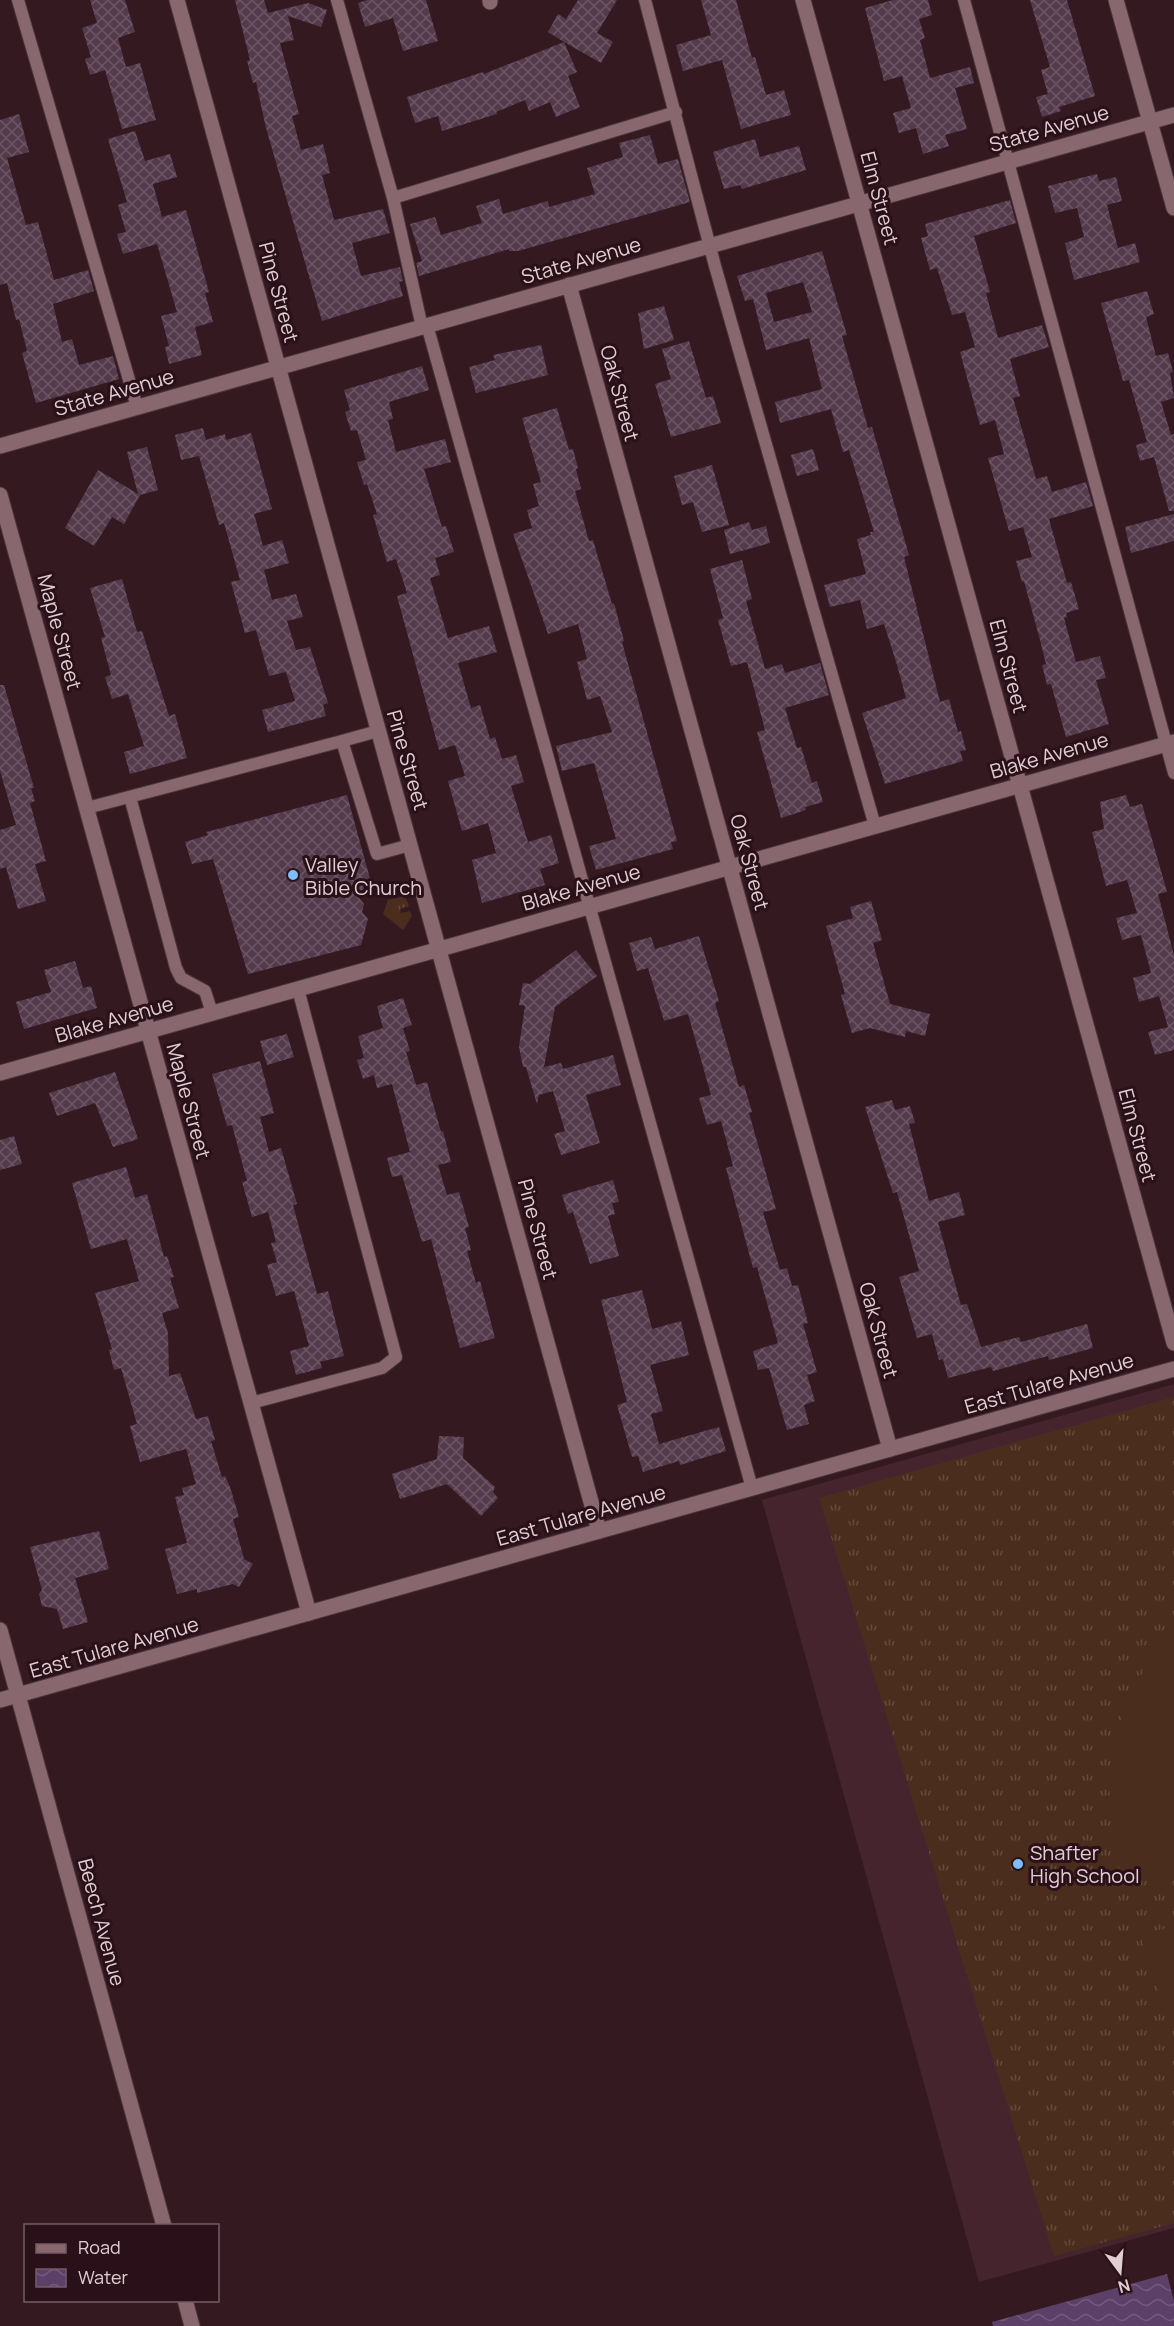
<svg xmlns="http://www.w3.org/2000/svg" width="1174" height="2326" viewBox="0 0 1174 2326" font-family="Manrope,sans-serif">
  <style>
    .built { fill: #45242e }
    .grass { fill: url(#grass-tufts) }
    .pitch { fill: #4b2d1d }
    .water { fill: url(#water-waves) }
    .building { fill: url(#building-cross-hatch); fill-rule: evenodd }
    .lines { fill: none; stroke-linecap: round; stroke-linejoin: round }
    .service-casing { stroke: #4a343b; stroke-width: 14 }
    .minor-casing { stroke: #4a343b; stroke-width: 17 }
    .tertiary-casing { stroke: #4a343b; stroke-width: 17 }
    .service { stroke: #88676f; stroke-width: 12 }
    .minor { stroke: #88676f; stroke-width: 15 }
    .tertiary { stroke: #88676f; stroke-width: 15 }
    .poi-dot { fill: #7ebdf9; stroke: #2a1018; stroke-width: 2 }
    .labels { text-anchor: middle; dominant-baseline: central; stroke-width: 6; stroke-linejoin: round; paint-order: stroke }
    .street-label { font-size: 20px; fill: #e1ced3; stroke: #2a1018 }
    .poi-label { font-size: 20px; fill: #e1ced3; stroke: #2a1018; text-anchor: start }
  </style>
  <defs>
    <pattern id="grass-tufts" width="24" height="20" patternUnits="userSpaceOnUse" patternTransform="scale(1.5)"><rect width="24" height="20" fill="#4b2d1d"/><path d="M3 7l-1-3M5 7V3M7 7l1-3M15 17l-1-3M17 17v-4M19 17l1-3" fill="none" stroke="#654a3d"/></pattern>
    <pattern id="water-waves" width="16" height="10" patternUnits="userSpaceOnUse" patternTransform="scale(1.5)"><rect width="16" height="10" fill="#5d4068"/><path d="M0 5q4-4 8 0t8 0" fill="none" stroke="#745a7d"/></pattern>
    <pattern id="building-cross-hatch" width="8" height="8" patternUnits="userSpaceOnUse" patternTransform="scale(1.5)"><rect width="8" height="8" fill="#543b4c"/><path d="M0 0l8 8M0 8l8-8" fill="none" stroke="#6c5665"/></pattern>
  </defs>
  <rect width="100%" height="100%" fill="#341921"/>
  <!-- built -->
  <path class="built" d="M 1174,1384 L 1174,2228 L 979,2282 L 762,1500 Z"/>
  <!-- grass -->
  <path class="grass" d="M 405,896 L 409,906 L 400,909 L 401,913 L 410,911 L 412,916 L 403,930 L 383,914 L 388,900 Z
    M 1174,1397 L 1174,2223 L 1054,2256 L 819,1498 Z"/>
  <!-- pitch -->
  <path class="pitch" d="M 1174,1632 L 1174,1871 L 1124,1886 C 1097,1790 1105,1707 1174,1632 Z
    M 1174,1926 L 1174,2020 L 1156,1984 L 1140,1935 Z"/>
  <!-- water -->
  <path class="water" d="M 1167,2274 L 1174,2301 L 1174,2326 L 993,2326 L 992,2322 Z"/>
  <!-- building -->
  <path class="building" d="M 90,0 L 125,0 L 135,32 L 118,38 L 126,67 L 140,63 L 156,120 L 122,129 L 105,70 L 90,75 L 85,59 L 91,57 L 82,28 L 97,23 Z
    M 235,0 L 264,0 L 268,13 L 308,3 L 327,10 L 321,27 L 288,16 L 294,40 L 280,43 L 299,114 L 292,116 L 301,150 L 323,144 L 330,173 L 322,175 L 334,220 L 383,209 L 390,233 L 352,243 L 361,276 L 400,267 L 403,281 L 399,282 L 403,296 L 322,321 L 266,128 L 256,82 L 253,83 L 247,61 L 250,60 Z
    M 367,0 L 426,0 L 438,41 L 403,51 L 393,18 L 365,27 L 358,3 Z
    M 578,0 L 617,0 L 597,33 L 613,42 L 601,63 L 564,42 L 577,72 L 568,76 L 580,107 L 556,117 L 550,102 L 529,111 L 525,100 L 496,112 L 497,114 L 442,131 L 438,116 L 415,123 L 407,97 L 483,72 L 484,74 L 564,42 L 548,32 L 558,14 L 566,19 Z
    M 701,0 L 736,0 L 752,58 L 755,57 L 766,95 L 784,90 L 791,115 L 741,129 L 722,60 L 683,71 L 676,45 L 711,35 Z
    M 893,0 L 928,0 L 932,15 L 919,19 L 925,38 L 920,40 L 930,78 L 970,67 L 974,83 L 955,88 L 967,129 L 945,135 L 949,146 L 923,154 L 916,128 L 899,133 L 893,113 L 911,108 L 902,76 L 884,81 L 865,8 Z
    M 1030,0 L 1067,0 L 1095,96 L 1059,107 L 1061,111 L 1042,117 L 1036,97 L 1048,94 L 1041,70 L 1050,67 Z
    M 19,114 L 29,152 L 7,158 L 26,225 L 38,222 L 54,280 L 88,270 L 94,291 L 53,304 L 62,342 L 72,339 L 79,365 L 113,356 L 119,379 L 36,403 L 22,353 L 27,351 L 19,319 L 16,320 L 7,283 L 0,285 L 0,120 Z
    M 135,131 L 145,161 L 170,154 L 177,177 L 153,184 L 162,217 L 186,210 L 209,292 L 205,293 L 213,322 L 195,327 L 202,355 L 169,364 L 165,347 L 169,346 L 161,316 L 177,312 L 157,244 L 123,254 L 117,234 L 126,232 L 118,205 L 127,202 L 108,139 Z
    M 650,135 L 658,164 L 678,159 L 690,202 L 518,251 L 509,251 L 509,249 L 419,276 L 416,263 L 422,261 L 410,224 L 435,217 L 441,235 L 482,223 L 476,206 L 499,199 L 503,214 L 548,201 L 549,207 L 595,194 L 587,168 L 623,157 L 619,143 Z
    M 755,139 L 760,157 L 799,146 L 806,170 L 742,189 L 740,185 L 724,189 L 713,152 Z
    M 1097,174 L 1099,181 L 1116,177 L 1122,201 L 1107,205 L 1118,248 L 1135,243 L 1140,262 L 1074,280 L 1065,243 L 1084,237 L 1077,208 L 1055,213 L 1048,186 Z
    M 1010,200 L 1016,223 L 974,236 L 990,292 L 986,293 L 998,338 L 1042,325 L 1049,347 L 1010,359 L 1020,396 L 1013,398 L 1036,479 L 1047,476 L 1052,492 L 1086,482 L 1093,506 L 1049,519 L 1067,583 L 1071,582 L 1079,609 L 1066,613 L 1067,617 L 1064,618 L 1076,662 L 1100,656 L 1106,678 L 1096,680 L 1109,724 L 1066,737 L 1051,684 L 1047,685 L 1042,665 L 1046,664 L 1040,640 L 1024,581 L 1022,582 L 1016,561 L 1032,557 L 1023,527 L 1009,531 L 988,458 L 1004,454 L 995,420 L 980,425 L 960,352 L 975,347 L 965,312 L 952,315 L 937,268 L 930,270 L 921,238 L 928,236 L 925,224 Z
    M 822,251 L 847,335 L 842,336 L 868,428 L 872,427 L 909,555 L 904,557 L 940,702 L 949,699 L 958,732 L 961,731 L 966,750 L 960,751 L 963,761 L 885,784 L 862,713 L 906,698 L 897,665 L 884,624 L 867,629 L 860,600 L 830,607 L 824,585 L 866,574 L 857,539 L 871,535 L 870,532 L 874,532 L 849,450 L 843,452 L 831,409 L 780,423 L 775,402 L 822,389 L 809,338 L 766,350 L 753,299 L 745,301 L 737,276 ZM 803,282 L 812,312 L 774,322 L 766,293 Z
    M 1147,291 L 1154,314 L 1146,317 L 1156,356 L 1168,353 L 1173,372 L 1170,373 L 1174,398 L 1161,402 L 1171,435 L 1174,434 L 1174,511 L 1169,511 L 1154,457 L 1140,461 L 1136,445 L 1147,442 L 1129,380 L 1123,381 L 1101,303 Z
    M 664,306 L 674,340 L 644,349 L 638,313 Z
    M 689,341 L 706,398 L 713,396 L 721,423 L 671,437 L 655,384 L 671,379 L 662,349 Z
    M 541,345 L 548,375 L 476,393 L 469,367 L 495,360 L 493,355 Z
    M 422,366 L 429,390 L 389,402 L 393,419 L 388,420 L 396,452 L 445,439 L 451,462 L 424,469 L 442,527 L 446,526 L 454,552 L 435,558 L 440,575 L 430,578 L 448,638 L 489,626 L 497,652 L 458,663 L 471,708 L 480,705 L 490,739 L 495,737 L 502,759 L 516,755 L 524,782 L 511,786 L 528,842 L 551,835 L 559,863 L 540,869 L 545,885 L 482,903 L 472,860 L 496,853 L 488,823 L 462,831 L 448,781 L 465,776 L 455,745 L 439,750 L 397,596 L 407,593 L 396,559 L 387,562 L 373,515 L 377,514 L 367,484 L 364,485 L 357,462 L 366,460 L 357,430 L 351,431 L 345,412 L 350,410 L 344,390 Z
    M 557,408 L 569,450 L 573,449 L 578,468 L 576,469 L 581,489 L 575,491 L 589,541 L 593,540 L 612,604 L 614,603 L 624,641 L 622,642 L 677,841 L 671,842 L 673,849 L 596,870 L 589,846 L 616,839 L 594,763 L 562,771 L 556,746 L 612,732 L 600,696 L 587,700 L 577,662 L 587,659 L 578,624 L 548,634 L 513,534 L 532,528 L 527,510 L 539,506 L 533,484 L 541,482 L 522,418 Z
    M 203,428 L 206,440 L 225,434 L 226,440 L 251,433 L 272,509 L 254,514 L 263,546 L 282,540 L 289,563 L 264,570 L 272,600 L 296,594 L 303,617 L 287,621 L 296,650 L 310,647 L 328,703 L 323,705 L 326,716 L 268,732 L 262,710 L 295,701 L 286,672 L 269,676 L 256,630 L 245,633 L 231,582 L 240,580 L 224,523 L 219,525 L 199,456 L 181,460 L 175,435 Z
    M 147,447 L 158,490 L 140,495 L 124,524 L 112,517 L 94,546 L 65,528 L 98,470 L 138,494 L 127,452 Z
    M 813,449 L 819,470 L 797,476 L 791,455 Z
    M 712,465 L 729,525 L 702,532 L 693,502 L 682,505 L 674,476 Z
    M 1174,514 L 1174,541 L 1131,553 L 1125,527 Z
    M 749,522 L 752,530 L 766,526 L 770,543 L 730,554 L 724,530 Z
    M 742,560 L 752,599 L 746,601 L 765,669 L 782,664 L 785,673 L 820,663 L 829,695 L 785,708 L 797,748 L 801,747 L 812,783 L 817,781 L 823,802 L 805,807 L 806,810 L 781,818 L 757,732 L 765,730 L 747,662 L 731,666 L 718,620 L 723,618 L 710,569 Z
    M 122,579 L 137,632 L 142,631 L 169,716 L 175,714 L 187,758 L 130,774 L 124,752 L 144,746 L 128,694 L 112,699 L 105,677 L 111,675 L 101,638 L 105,637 L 90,588 Z
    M 0,685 L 4,685 L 34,788 L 31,788 L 35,801 L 30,803 L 46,861 L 35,864 L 46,901 L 18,909 L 6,867 L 0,869 L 0,830 L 16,825 L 0,771 Z
    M 347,795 L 372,886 L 355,893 L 364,904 L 362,912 L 368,919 L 361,945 L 248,974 L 213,859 L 192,864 L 185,842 L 208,835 L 206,832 Z
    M 1126,795 L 1130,807 L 1142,804 L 1167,892 L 1158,894 L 1174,955 L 1174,1050 L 1155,1055 L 1148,1032 L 1168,1027 L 1159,996 L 1139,1002 L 1133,978 L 1151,973 L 1141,935 L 1122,940 L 1116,918 L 1137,913 L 1127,880 L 1106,886 L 1092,832 L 1104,829 L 1100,802 Z
    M 871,901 L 882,940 L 873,943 L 890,1004 L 930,1014 L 925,1036 L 906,1031 L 905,1037 L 870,1028 L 852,1033 L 841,995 L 845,994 L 826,926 L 853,918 L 850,907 Z
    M 699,936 L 719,1001 L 715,1003 L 739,1087 L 744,1085 L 752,1112 L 749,1113 L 776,1209 L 763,1212 L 780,1270 L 787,1268 L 792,1286 L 798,1285 L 808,1323 L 803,1324 L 817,1372 L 807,1375 L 815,1401 L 804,1405 L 809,1424 L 787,1430 L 769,1368 L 758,1370 L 753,1351 L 778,1343 L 757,1267 L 753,1268 L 726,1168 L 733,1166 L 721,1121 L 707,1125 L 699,1098 L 711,1095 L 688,1014 L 664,1021 L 648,968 L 637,971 L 629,943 L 651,937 L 655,949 Z
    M 576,950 L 597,976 L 555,1007 L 544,1067 L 561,1063 L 563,1069 L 613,1055 L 621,1085 L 586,1095 L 600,1143 L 561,1155 L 554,1134 L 565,1131 L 553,1091 L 539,1095 L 537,1104 L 526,1067 L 523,1067 L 519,1047 L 525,1006 L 519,1005 L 523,983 L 530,984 Z
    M 75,961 L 83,988 L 91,986 L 97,1008 L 24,1029 L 16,1002 L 51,992 L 44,970 Z
    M 403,998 L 412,1025 L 403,1028 L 410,1051 L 406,1052 L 416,1085 L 427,1082 L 441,1132 L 443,1131 L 451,1162 L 438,1165 L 447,1195 L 459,1192 L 469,1227 L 465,1228 L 471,1250 L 467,1251 L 476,1283 L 480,1281 L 495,1338 L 460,1348 L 431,1239 L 422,1242 L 402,1175 L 392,1177 L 387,1158 L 410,1152 L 392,1084 L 377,1088 L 374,1075 L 363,1079 L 357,1060 L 364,1058 L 358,1036 L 383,1028 L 377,1006 Z
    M 287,1034 L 294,1057 L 267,1065 L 260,1041 Z
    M 260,1061 L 274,1113 L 260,1117 L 269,1152 L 281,1148 L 297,1204 L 293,1205 L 317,1294 L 328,1291 L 344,1356 L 320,1362 L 322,1368 L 296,1375 L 290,1351 L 309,1346 L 294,1291 L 276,1296 L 267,1265 L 277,1262 L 271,1243 L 276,1242 L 268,1212 L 252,1217 L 242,1182 L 247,1181 L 232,1125 L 227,1126 L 212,1074 Z
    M 115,1072 L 138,1139 L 113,1147 L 95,1103 L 57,1116 L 49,1093 Z
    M 892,1100 L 895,1110 L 910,1106 L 915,1123 L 909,1124 L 929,1201 L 959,1192 L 965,1215 L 938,1222 L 961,1305 L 967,1304 L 981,1347 L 1019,1337 L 1021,1342 L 1087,1324 L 1093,1348 L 1049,1360 L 1048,1356 L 993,1371 L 991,1367 L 948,1378 L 943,1359 L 939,1360 L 932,1334 L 917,1338 L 899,1277 L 919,1271 L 897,1192 L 893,1193 L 865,1107 Z
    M 14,1136 L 22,1164 L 0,1170 L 0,1140 Z
    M 126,1167 L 135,1198 L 147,1194 L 164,1257 L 167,1256 L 174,1277 L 170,1278 L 179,1308 L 162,1313 L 168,1333 L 169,1376 L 180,1373 L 196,1419 L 208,1416 L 215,1440 L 211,1441 L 222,1477 L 225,1476 L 230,1487 L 239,1517 L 233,1519 L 244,1559 L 253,1564 L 239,1587 L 233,1584 L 197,1593 L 197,1589 L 177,1594 L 165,1549 L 187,1543 L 175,1497 L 184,1495 L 182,1488 L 196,1484 L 186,1449 L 140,1462 L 130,1426 L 137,1424 L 121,1368 L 114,1370 L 109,1350 L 112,1349 L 95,1293 L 139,1281 L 127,1239 L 91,1249 L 72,1183 Z
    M 613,1180 L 619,1202 L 612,1203 L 615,1214 L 608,1216 L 619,1256 L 590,1264 L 573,1212 L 568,1214 L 562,1195 Z
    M 642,1290 L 652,1329 L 681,1321 L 689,1355 L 650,1365 L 663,1411 L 651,1414 L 659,1444 L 719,1427 L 726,1451 L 680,1465 L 679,1461 L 643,1472 L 638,1456 L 632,1457 L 617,1405 L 627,1402 L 601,1300 Z
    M 439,1436 L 464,1437 L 463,1458 L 495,1487 L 493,1492 L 498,1498 L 481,1516 L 447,1484 L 400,1499 L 392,1474 L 437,1459 Z
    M 99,1531 L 109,1569 L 75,1578 L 88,1622 L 63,1629 L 57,1609 L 42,1606 L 39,1594 L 42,1590 L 30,1547 Z"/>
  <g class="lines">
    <defs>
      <path id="service" d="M 18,0 L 137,407
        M 337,0 L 393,198 L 422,327
        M 645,0 L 715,266 L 875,826
        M 964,0 L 1174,773
        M 393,198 L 676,112
        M 427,325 L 752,1488
        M 342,741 L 378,731
        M 130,797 L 176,968 L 181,978 L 205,991 L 212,1013
        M 87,808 L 342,741 L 377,854 L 410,845
        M 251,1403 L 382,1368 L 396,1357 L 298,989"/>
      <path id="minor" d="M 177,0 L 599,1531
        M 490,0 L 490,2
        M 803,0 L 1174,1343
        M 1116,0 L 1174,208
        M 569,285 L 890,1449
        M 0,446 L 1174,115
        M 0,495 L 309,1613
        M 0,1073 L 1174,742"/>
      <path id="tertiary" d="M 0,1630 L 164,2226
        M 0,1700 L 1174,1369
        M 185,2300 L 192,2326"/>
    </defs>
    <!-- service casing -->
    <use href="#service" class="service-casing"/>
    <!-- minor casing -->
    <use href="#minor" class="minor-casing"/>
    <!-- tertiary casing -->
    <use href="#tertiary" class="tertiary-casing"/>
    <!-- service -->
    <use href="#service" class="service"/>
    <!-- minor -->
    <use href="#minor" class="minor"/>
    <!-- tertiary -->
    <use href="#tertiary" class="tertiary"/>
  </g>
  <!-- markers -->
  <g class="poi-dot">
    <circle cx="293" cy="875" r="6"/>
    <circle cx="1018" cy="1864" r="6"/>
  </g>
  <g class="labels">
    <!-- street labels -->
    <g class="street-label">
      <text transform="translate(1049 128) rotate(-16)">State Avenue</text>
      <text transform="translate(880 198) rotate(75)">Elm Street</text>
      <text transform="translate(581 260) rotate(-16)">State Avenue</text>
      <text transform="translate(279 292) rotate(75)">Pine Street</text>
      <text transform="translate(114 392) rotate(-16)">State Avenue</text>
      <text transform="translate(620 393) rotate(75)">Oak Street</text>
      <text transform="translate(60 632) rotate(75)">Maple Street</text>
      <text transform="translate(1009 666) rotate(75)">Elm Street</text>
      <text transform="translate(1049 755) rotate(-16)">Blake Avenue</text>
      <text transform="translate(408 760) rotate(74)">Pine Street</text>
      <text transform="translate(750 862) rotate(75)">Oak Street</text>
      <text transform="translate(581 887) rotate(-16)">Blake Avenue</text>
      <text transform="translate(114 1019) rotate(-16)">Blake Avenue</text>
      <text transform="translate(189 1101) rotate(75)">Maple Street</text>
      <text transform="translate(1138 1135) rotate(75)">Elm Street</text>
      <text transform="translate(538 1229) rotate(75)">Pine Street</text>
      <text transform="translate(879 1330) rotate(75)">Oak Street</text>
      <text transform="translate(1049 1383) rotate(-16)">East Tulare Avenue</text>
      <text transform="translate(581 1515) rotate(-16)">East Tulare Avenue</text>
      <text transform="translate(114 1647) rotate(-16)">East Tulare Avenue</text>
      <text transform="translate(102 1922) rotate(75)">Beech Avenue</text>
    </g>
    <!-- poi labels -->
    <g class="poi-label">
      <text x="305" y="864">Valley<tspan x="305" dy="23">Bible Church</tspan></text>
      <text x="1030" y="1852">Shafter<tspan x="1030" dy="23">High School</tspan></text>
    </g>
  </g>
  <!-- legend -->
  <rect x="24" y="2224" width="195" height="78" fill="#2a1018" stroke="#735c63" stroke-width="1.5"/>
  <rect x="36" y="2244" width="30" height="9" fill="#88676f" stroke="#735c63" stroke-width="1.5"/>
  <text x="78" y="2254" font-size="18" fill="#e1ced3">Road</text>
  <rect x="36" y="2269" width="30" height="18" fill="url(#water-waves)" stroke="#735c63" stroke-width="1.5"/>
  <text x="78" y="2284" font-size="18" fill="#e1ced3">Water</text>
  <!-- north arrow -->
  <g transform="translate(1120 2272) rotate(164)" stroke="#2a1018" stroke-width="4.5" paint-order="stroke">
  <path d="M0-4.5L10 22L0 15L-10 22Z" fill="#e1ced3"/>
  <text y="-9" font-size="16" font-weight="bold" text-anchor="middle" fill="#e1ced3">N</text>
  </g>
</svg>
